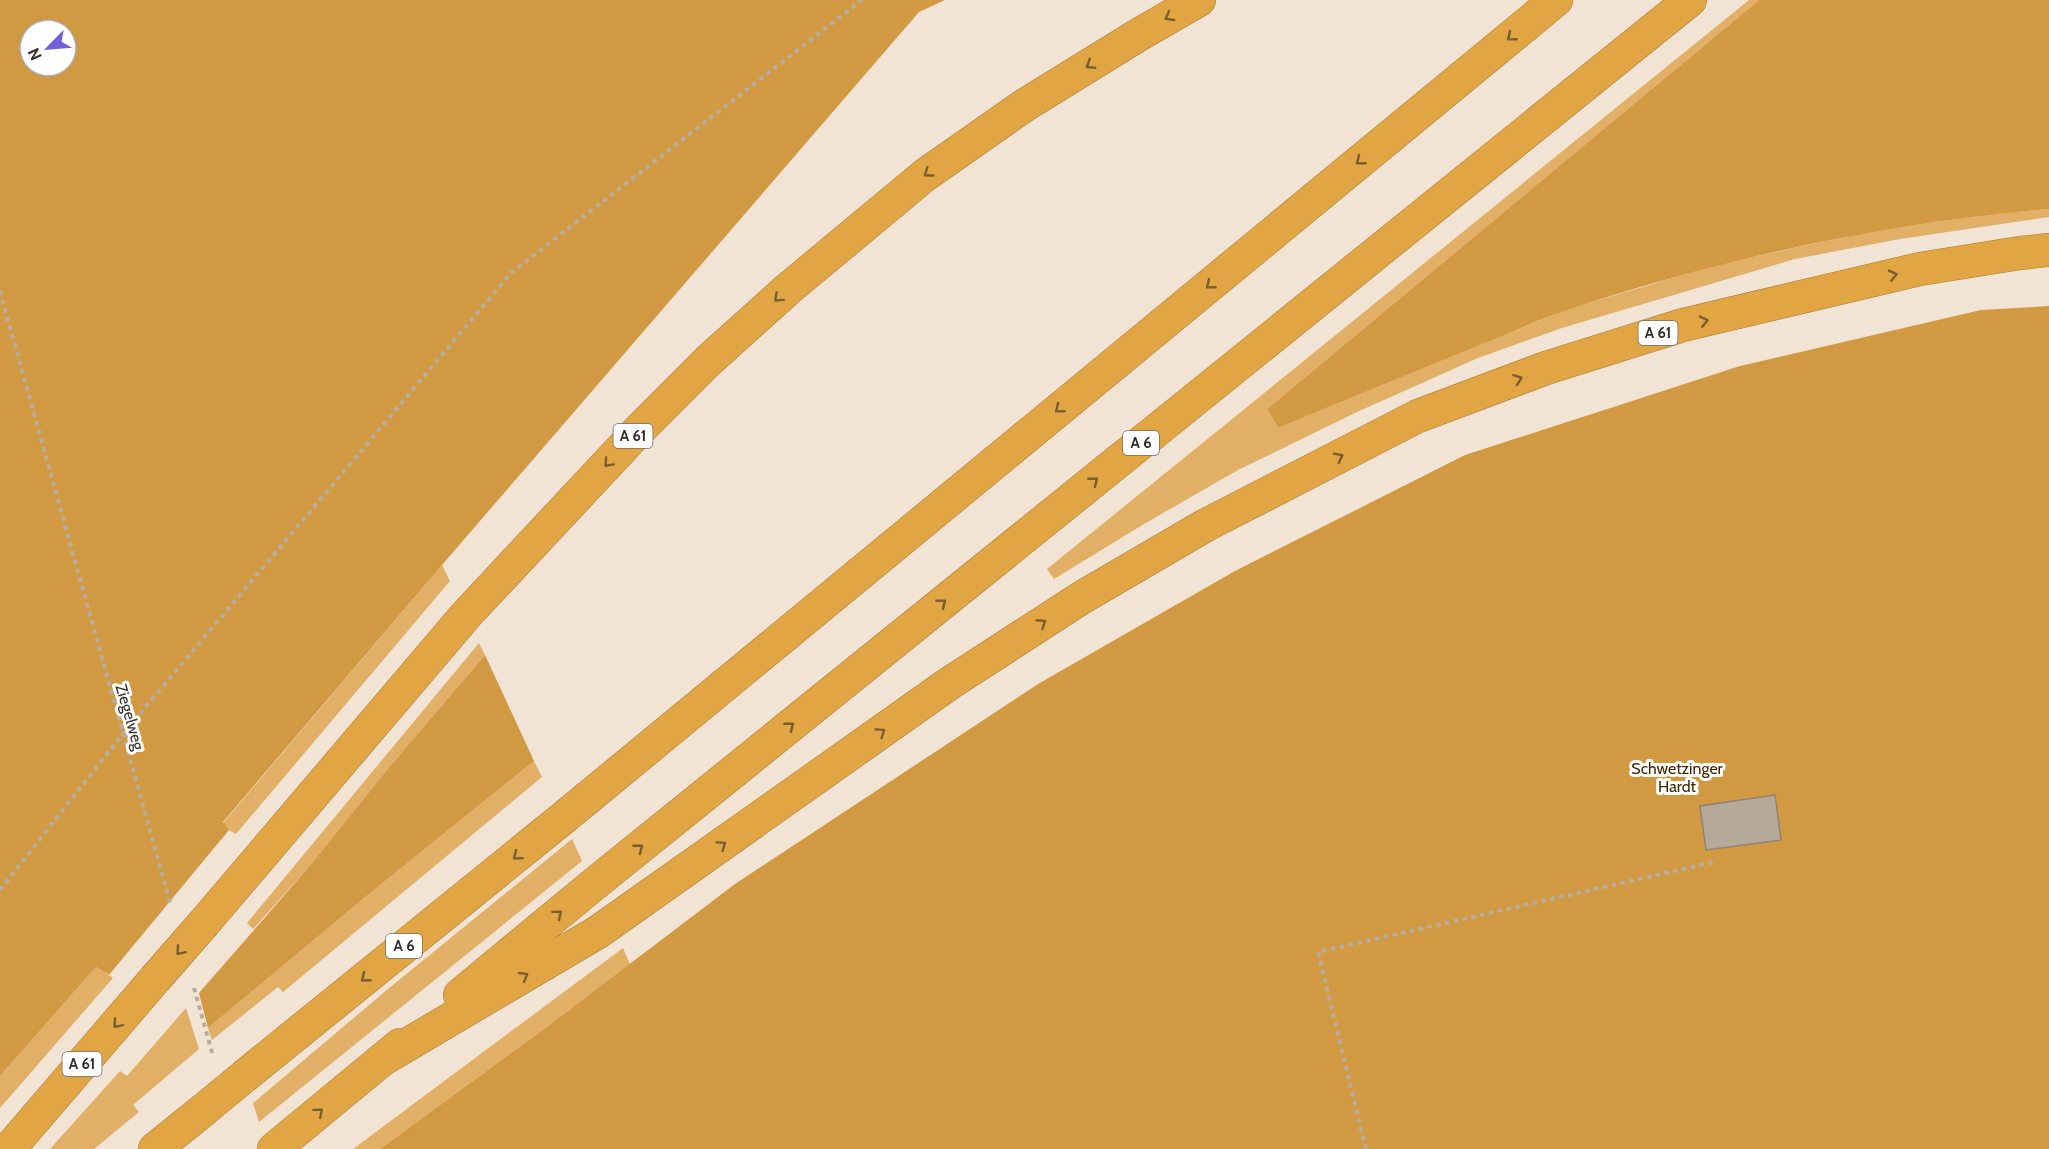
<svg xmlns="http://www.w3.org/2000/svg" width="2049" height="1149" viewBox="0 0 2049 1149" font-family="Cabin,sans-serif">
  <style>
    .green { fill: #e1af65 }
    .forest { fill: #d09942; fill-rule: evenodd }
    .building { fill: #b5aa9a; stroke: #8e8374; stroke-width: 1.5 }
    .lines { fill: none; stroke-linecap: round; stroke-linejoin: round }
    .motorway-casing { stroke: #a57b39; stroke-width: 34 }
    .path { stroke: #b7ad9f; stroke-width: 4; stroke-dasharray: 4.5 4.5; stroke-linecap: butt }
    .motorway { stroke: #e2a543; stroke-width: 33 }
    .motorway-bridge-casing { stroke: #a57b39; stroke-width: 34; stroke-linecap: butt }
    .motorway-bridge { stroke: #e2a543; stroke-width: 33 }
    .oneway { stroke: #795e32 }
    .labels { text-anchor: middle; dominant-baseline: central; stroke-width: 6; stroke-linejoin: round; paint-order: stroke }
    .shield { fill: #fff; stroke: #706d68; stroke-width: 1.5 }
    .shield-label { font-size: 15px; font-weight: bold; fill: #332e27 }
    .street-label { font-size: 16px; fill: #332e27; stroke: #fff }
    .park-label { font-size: 16px; fill: #3e2801; stroke: #fff }
  </style>
  <rect width="100%" height="100%" fill="#f1e4d4"/>
  <!-- green -->
  <path class="green" d="M 1749,0 L 1759,0 L 1267,409 L 1278,428 L 1393,379 L 1565,310 L 1716,265 L 1867,232 L 1991,214 L 2049,209 L 2049,217 L 1900,239 L 1795,259 L 1562,328 L 1478,358 L 1357,412 L 1238,470 L 1144,524 L 1054,579 L 1047,569 Z
    M 442,565 L 450,581 L 236,834 L 229,830 L 223,823 Z
    M 479,643 L 485,655 L 386,771 L 308,868 L 253,929 L 247,923 Z
    M 534,761 L 542,777 L 283,992 L 278,987 L 212,1040 L 208,1028 L 369,894 Z
    M 572,839 L 582,861 L 259,1122 L 253,1103 L 388,989 Z
    M 623,948 L 630,964 L 548,1026 L 380,1149 L 353,1149 Z
    M 96,967 L 113,978 L 0,1108 L 0,1076 Z
    M 186,1008 L 199,1049 L 133,1105 L 139,1112 L 94,1149 L 50,1149 L 120,1071 L 127,1076 Z"/>
  <!-- forest -->
  <path class="forest" d="M 0,0 L 945,0 L 919,12 L 442,565 L 223,822 L 229,830 L 109,975 L 96,967 L 0,1076 ZM 30,30 L 66,30 L 66,66 L 30,66 Z
    M 1759,0 L 2049,0 L 2049,209 C 1885,223 1723,258 1567,310 C 1540,319 1514,331 1487,342 C 1417,370 1347,399 1278,428 L 1267,409 Z
    M 2049,306 L 2049,1149 L 380,1149 L 548,1026 L 735,884 L 1038,684 L 1235,571 L 1465,455 L 1740,366 L 1981,310 Z
    M 485,655 L 534,761 L 369,894 L 208,1028 L 199,993 L 308,868 L 386,771 Z"/>
  <!-- building -->
  <path class="building" d="M 1775,795 L 1781,840 L 1706,850 L 1700,806 Z"/>
  <g class="lines">
    <defs>
      <path id="motorway" d="M 204,923 L 466,615 L 640,429 L 708,361 L 788,289 L 925,175 L 1025,105 L 1140,34 L 1199,0
        M 460,995 L 593,885 L 1690,0
        M 383,1059 L 598,932 L 950,683 L 1081,598 L 1206,525 L 1418,416 L 1546,368 L 1683,325 L 1920,269 L 2020,253 L 2049,250
        M 247,1074 L 562,819 L 1556,0
        M 9,1149 L 155,979
        M 155,1149 L 201,1112
        M 274,1149 L 400,1045"/>
    </defs>
    <!-- motorway casing -->
    <use href="#motorway" class="motorway-casing"/>
    <!-- path -->
    <path class="path" d="M 0,291 L 171,906
      M 0,890 L 122,735 L 511,273 L 862,0
      M 194,988 L 213,1056
      M 1366,1149 L 1318,952 L 1714,862"/>
    <!-- motorway -->
    <use href="#motorway" class="motorway"/>
    <defs>
      <path id="motorway-bridge" d="M 155,979 L 204,923
        M 201,1112 L 247,1074"/>
    </defs>
    <!-- motorway-bridge casing -->
    <use href="#motorway-bridge" class="motorway-bridge-casing"/>
    <!-- motorway-bridge -->
    <use href="#motorway-bridge" class="motorway-bridge"/>
  </g>
  <!-- one-way arrows -->
  <defs><path id="oneway-chevron" d="M-2-3.5L2.5 0L-2 3.5" fill="none" stroke-width="1.6" stroke-linecap="round" stroke-linejoin="round" transform="scale(1.5)"/></defs>
  <g class="oneway">
    <use href="#oneway-chevron" transform="translate(1169 17) rotate(150)"/>
    <use href="#oneway-chevron" transform="translate(1511 37) rotate(141)"/>
    <use href="#oneway-chevron" transform="translate(1090 65) rotate(148)"/>
    <use href="#oneway-chevron" transform="translate(1360 161) rotate(141)"/>
    <use href="#oneway-chevron" transform="translate(928 173) rotate(144)"/>
    <use href="#oneway-chevron" transform="translate(1893 275) rotate(-13)"/>
    <use href="#oneway-chevron" transform="translate(1210 285) rotate(141)"/>
    <use href="#oneway-chevron" transform="translate(778 298) rotate(138)"/>
    <use href="#oneway-chevron" transform="translate(1704 321) rotate(-13)"/>
    <use href="#oneway-chevron" transform="translate(1518 379) rotate(-21)"/>
    <use href="#oneway-chevron" transform="translate(1059 409) rotate(141)"/>
    <use href="#oneway-chevron" transform="translate(1339 457) rotate(-27)"/>
    <use href="#oneway-chevron" transform="translate(608 463) rotate(133)"/>
    <use href="#oneway-chevron" transform="translate(1094 481) rotate(-39)"/>
    <use href="#oneway-chevron" transform="translate(942 603) rotate(-39)"/>
    <use href="#oneway-chevron" transform="translate(1042 623) rotate(-33)"/>
    <use href="#oneway-chevron" transform="translate(790 726) rotate(-39)"/>
    <use href="#oneway-chevron" transform="translate(881 732) rotate(-35)"/>
    <use href="#oneway-chevron" transform="translate(722 845) rotate(-35)"/>
    <use href="#oneway-chevron" transform="translate(639 848) rotate(-39)"/>
    <use href="#oneway-chevron" transform="translate(517 856) rotate(141)"/>
    <use href="#oneway-chevron" transform="translate(558 914) rotate(-40)"/>
    <use href="#oneway-chevron" transform="translate(180 951) rotate(131)"/>
    <use href="#oneway-chevron" transform="translate(524 976) rotate(-30)"/>
    <use href="#oneway-chevron" transform="translate(365 978) rotate(141)"/>
    <use href="#oneway-chevron" transform="translate(117 1024) rotate(131)"/>
    <use href="#oneway-chevron" transform="translate(319 1112) rotate(-40)"/>
  </g>
  <g class="labels">
    <!-- shield labels -->
    <g class="shield">
      <rect x="1638.5" y="321" width="39" height="24" rx="4.5"/>
      <rect x="613.5" y="424" width="39" height="24" rx="4.5"/>
      <rect x="1123" y="431" width="36" height="24" rx="4.5"/>
      <rect x="386" y="934" width="36" height="24" rx="4.5"/>
      <rect x="62.5" y="1052" width="39" height="24" rx="4.5"/>
    </g>
    <g class="shield-label">
      <text x="1658" y="333">A 61</text>
      <text x="633" y="436">A 61</text>
      <text x="1141" y="443">A 6</text>
      <text x="404" y="946">A 6</text>
      <text x="82" y="1064">A 61</text>
    </g>
    <!-- street labels -->
    <g class="street-label">
      <text transform="translate(130 717) rotate(74)">Ziegelweg</text>
    </g>
    <!-- park labels -->
    <g class="park-label">
      <text x="1677" y="768">Schwetzinger<tspan x="1677" dy="18">Hardt</tspan></text>
    </g>
  </g>
  <!-- north arrow -->
  <g transform="translate(48 48) rotate(245)"><circle r="28" fill="#ffffff" stroke="#adaba9" stroke-width="1.5"/>
  <path d="M0-4.5L10 22L0 15L-10 22Z" fill="#7160da"/>
  <text y="-9" font-size="16" font-weight="bold" text-anchor="middle" fill="#332e27">N</text>
  </g>
</svg>
